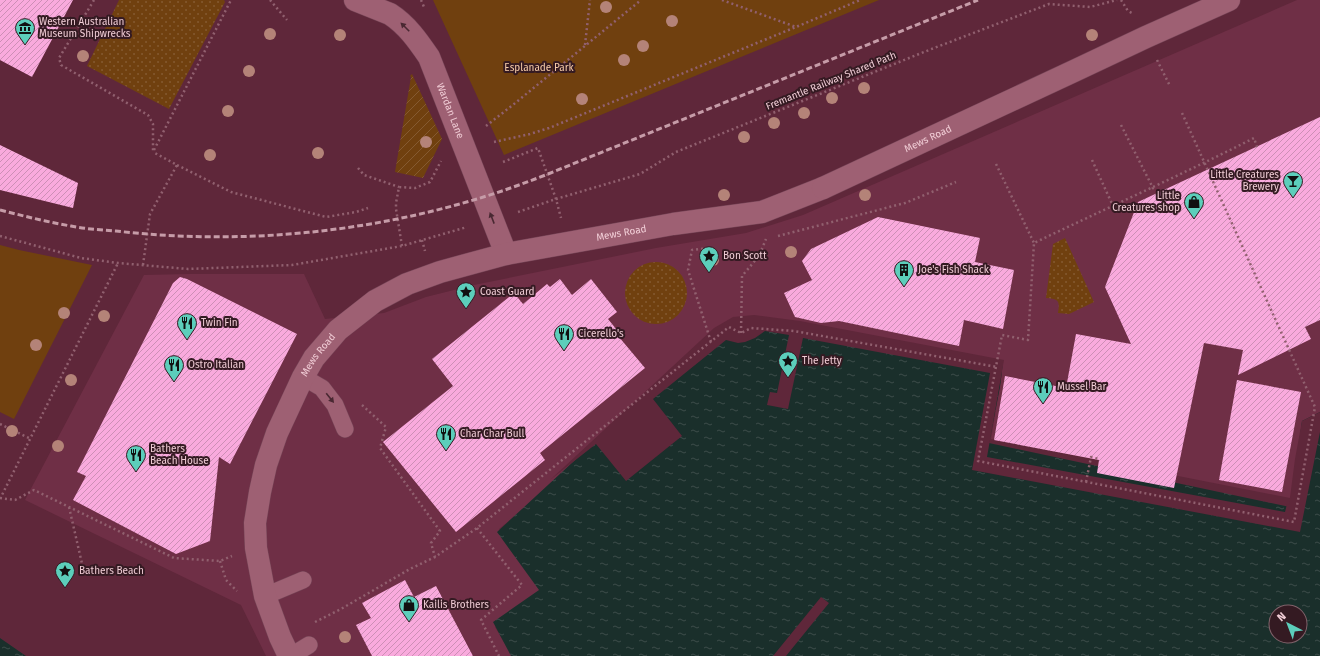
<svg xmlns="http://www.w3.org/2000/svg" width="1320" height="656" viewBox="0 0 1320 656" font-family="'Fira Sans',sans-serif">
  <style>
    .built { fill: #6f2f46 }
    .grass { fill: url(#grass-dots) }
    .park { fill: #70400f }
    .garden { fill: url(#garden-furrows) }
    .water { fill: url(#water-ripples); fill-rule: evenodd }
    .pier { fill: #5f273a }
    .building { fill: url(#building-hatch) }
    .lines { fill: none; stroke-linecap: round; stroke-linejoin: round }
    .lane-casing { stroke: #764557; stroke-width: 18 }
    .street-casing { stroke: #764557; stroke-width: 23 }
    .secondary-casing { stroke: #764557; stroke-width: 23 }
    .path { stroke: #91606f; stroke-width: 2.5; stroke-dasharray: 2 3; stroke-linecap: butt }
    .lane { stroke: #9e6073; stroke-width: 17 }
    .street { stroke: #9e6073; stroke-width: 22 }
    .secondary { stroke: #9e6073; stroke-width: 22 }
    .rail { stroke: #c69ca8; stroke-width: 3; stroke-dasharray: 6 3; stroke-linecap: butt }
    .tree { fill: #b48378 }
    .oneway { fill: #492832 }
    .labels { text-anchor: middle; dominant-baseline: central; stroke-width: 4; stroke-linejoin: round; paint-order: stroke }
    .poi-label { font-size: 10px; fill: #f1cdd6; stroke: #341a22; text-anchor: start }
    .park-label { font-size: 10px; fill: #f9ceaa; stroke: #341a22 }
    .street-label { font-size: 10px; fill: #f1cdd6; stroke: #341a22 }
  </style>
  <defs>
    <pattern id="grass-dots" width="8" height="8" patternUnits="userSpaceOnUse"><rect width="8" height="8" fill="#70400f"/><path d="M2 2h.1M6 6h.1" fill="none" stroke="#855a31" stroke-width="1.8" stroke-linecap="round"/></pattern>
    <pattern id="garden-furrows" width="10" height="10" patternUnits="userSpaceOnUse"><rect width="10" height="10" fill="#70400f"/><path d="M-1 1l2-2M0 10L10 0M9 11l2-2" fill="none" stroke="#855a31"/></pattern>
    <pattern id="water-ripples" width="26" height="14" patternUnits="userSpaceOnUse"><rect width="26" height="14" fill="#1a2f2b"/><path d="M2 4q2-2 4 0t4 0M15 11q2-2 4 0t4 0" fill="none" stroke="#3c4c49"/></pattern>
    <pattern id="building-hatch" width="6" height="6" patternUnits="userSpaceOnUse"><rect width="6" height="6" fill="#f9aadd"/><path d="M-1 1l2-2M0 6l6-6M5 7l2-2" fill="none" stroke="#cd8fb6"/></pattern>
  </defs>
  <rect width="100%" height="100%" fill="#5f273a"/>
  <!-- built -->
  <path class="built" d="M 1297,0 L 1320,0 L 1320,413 L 1295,499 L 991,439 L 1002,374 L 735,337 L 499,529 L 545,591 L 495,627 L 512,656 L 266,656 L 241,605 L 25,500 L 144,275 L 190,274 L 304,274 L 325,319 L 384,313 L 426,297 L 474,285 L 656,248 L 746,233 L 803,215 Z"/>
  <!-- grass -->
  <path class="grass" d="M 119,0 L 224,0 L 225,2 L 169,109 L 87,66 Z
    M 1065,238 L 1094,302 L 1069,314 L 1058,313 C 1060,301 1059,299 1046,298 L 1053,244 Z
    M625 293a31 31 0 1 1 62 0a31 31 0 1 1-62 0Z"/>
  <!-- park -->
  <path class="park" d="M 433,0 L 879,0 L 504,155 Z
    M 0,245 L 19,250 L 92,265 L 14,419 L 0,412 Z"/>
  <!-- garden -->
  <path class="garden" d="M 412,74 L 442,139 L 423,178 L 395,172 L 411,77 L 410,76 Z"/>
  <!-- water -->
  <path class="water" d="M 733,319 L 1003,362 L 1000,387 L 989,443 L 1290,507 L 1302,421 L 1320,412 L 1320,656 L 511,656 L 493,622 L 539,590 L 497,532 L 716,330 ZM 1276,612 L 1300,612 L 1300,636 L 1276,636 Z
    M 0,638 L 26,656 L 0,656 Z"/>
  <!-- pier -->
  <path class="pier" d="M 754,315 L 800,321 L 1004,360 L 987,457 L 1285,512 L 1287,504 L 1289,505 L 1295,459 L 1302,421 L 1320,412 L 1320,432 L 1300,532 L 972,470 L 990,373 L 803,338 L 788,409 L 767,405 L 770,392 L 777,393 L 789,335 L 765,331 L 755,338 L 745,342 L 738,343 L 726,340 L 653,399 L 682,436 L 626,481 L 596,444 L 550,480 L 714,328 L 733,317 Z
    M 821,597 L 829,603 L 786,656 L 773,656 Z"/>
  <!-- building -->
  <path class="building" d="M 0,0 L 73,0 L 32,77 L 0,60 Z
    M 1320,117 L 1320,320 L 1305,327 L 1311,339 L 1238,375 L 1243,350 L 1204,343 L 1174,488 L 1097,473 L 1099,460 L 994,440 L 1005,376 L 1066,388 L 1076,334 L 1131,344 L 1105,287 L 1138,202 Z
    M 0,145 L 78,183 L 73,208 L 0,190 Z
    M 878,217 L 980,238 L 975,262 L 1014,270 L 1003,329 L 964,320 L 959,346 L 839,321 L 821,323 L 795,317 L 784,293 L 812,280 L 802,261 L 811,249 Z
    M 180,277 L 187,279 L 297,334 L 230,464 L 219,457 L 210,541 L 176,554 L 73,500 L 86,476 L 77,472 L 173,283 Z
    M 560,279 L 572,295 L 591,279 L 617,312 L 608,319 L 621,335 L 619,337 L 645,368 L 540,453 L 545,460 L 456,532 L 383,442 L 453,386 L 432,359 L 514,293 L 523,304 L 547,284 L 550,287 Z
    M 1237,380 L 1301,392 L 1282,492 L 1219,480 Z
    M 405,580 L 414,597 L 436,586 L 473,656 L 372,656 L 356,625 L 371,618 L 362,603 Z"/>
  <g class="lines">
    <defs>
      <path id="lane" d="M 303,377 L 322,388 L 335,405 L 345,429
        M 265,596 L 303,580
        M 291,656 L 309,645"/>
      <g id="street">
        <path id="s1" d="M 355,0 L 390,14 C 407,25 418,41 429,57 L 506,254"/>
        <path id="s2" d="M 289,656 L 280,637 L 265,596 L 256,548 L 255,523 L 260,492 L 266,465 L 277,433 L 303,377 L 314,358 L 338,330 L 375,301 L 407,284 L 440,272 L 506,254 L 673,224 L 762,212 L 823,188"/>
      </g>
      <g id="secondary">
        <path id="s3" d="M 823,188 L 1074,71 L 1146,37 L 1229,0"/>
      </g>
    </defs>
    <!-- lane casing -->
    <use href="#lane" class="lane-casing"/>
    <!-- street casing -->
    <use href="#street" class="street-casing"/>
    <!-- secondary casing -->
    <use href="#secondary" class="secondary-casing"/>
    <!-- path -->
    <path class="path" d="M 94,0 L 59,58 L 61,65 L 148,115 L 153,124 L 153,152
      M 270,0 L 287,20
      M 421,0 L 424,7
      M 722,0 L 796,27 L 860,0
      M 1121,0 L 1128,11 L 1134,14
      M 585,45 L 590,0
      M 1157,60 L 1170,86
      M 1182,113 L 1315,407 L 1294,522 L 978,461 L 1002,335 L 1028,340 L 1034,243 C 1107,208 1181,175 1254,138 L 1257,147
      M 1121,125 L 1153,188 L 1152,189
      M 486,126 L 514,104 L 641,0
      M 494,142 L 530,134 L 549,128 L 796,27
      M 154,150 L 231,0
      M 1092,160 L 1113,206 L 1114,205
      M 503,162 L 538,148 L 556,199 L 561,218
      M 996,164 L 1034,243
      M 177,165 L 231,192 L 326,217 L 356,212 L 368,208
      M 358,168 L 364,175 L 399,187
      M 518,212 L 556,199 L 640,174 L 676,152 L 929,50 L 1049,4 L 1090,7 L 1117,0
      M 0,236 L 81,258 L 118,263 L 188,269 L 292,265 L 402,246 L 467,227
      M 778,236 L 905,203 L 956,182
      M 422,240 L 425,251
      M 402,246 L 396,209 L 396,203 L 399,187 L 415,188 L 430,182 L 441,161
      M 708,248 L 692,250 L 688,270 L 711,342
      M 143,265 L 150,214 L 177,165 L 153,152
      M 741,333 L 742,276 L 759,256 L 766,239
      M 362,405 L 386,427 L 380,448 L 440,531 L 431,543 L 435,557
      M 0,424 L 31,439
      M 1086,482 L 1091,457 L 1099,459
      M 0,498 L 15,500 L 34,490 L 174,558 L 220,561 L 232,556
      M 0,499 L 118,263
      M 69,507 L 83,568
      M 477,528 L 522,585 L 481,620 L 499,656
      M 220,561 L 226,580 L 237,591
      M 315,622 L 341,609 L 410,569 L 435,557 L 477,528 L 729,327 L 741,333 L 751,328 L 794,331 L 997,367"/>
    <!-- lane -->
    <use href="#lane" class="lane"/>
    <!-- street -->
    <use href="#street" class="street"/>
    <!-- secondary -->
    <use href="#secondary" class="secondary"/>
    <!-- rail -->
    <path class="rail" d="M 0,210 C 24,216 47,222 71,226 C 86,229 101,230 116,231 C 246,246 381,232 505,190 C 519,185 533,180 548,174 L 978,0"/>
  </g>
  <!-- trees -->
  <g class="tree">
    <circle cx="606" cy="7" r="6"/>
    <circle cx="672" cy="21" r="6"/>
    <circle cx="270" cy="34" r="6"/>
    <circle cx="340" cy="35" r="6"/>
    <circle cx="1092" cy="35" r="6"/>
    <circle cx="643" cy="46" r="6"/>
    <circle cx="83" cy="56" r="6"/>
    <circle cx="624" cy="60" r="6"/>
    <circle cx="249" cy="71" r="6"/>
    <circle cx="864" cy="88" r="6"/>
    <circle cx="832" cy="98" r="6"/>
    <circle cx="582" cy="99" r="6"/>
    <circle cx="228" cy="111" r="6"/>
    <circle cx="804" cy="113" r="6"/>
    <circle cx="774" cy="123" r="6"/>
    <circle cx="744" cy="137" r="6"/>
    <circle cx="426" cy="142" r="6"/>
    <circle cx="318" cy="153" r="6"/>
    <circle cx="210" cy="155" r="6"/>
    <circle cx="724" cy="195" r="6"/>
    <circle cx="865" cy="195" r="6"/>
    <circle cx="791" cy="252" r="6"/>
    <circle cx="713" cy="260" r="6"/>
    <circle cx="64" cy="313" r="6"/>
    <circle cx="104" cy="316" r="6"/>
    <circle cx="36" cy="345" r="6"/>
    <circle cx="71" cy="380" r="6"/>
    <circle cx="12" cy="431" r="6"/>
    <circle cx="58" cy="446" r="6"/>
    <circle cx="345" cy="637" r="6"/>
  </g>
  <!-- one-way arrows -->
  <defs><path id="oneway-solid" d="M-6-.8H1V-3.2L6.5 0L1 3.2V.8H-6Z"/></defs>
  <g class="oneway">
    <use href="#oneway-solid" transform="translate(405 27) rotate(-135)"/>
    <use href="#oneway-solid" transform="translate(492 218) rotate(-111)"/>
    <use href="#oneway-solid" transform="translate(330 398) rotate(51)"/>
  </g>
  <!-- icons -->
  <defs>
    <symbol id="museum-pin" viewBox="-11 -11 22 30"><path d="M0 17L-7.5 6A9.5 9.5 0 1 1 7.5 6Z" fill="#5ccebb" stroke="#341a22"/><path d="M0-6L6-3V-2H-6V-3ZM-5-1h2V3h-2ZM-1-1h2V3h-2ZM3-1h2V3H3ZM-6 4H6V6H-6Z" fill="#111"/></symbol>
    <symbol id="bar-pin" viewBox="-11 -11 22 30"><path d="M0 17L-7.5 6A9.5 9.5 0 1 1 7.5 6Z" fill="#5ccebb" stroke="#341a22"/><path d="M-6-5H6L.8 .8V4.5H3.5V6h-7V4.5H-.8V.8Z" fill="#111"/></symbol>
    <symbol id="shop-pin" viewBox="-11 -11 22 30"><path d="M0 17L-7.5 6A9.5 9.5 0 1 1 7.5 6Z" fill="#5ccebb" stroke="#341a22"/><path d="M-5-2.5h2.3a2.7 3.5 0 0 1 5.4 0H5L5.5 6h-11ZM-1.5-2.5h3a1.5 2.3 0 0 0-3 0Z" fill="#111"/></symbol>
    <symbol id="sight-pin" viewBox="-11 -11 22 30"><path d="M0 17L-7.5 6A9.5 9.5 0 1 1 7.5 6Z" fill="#5ccebb" stroke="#341a22"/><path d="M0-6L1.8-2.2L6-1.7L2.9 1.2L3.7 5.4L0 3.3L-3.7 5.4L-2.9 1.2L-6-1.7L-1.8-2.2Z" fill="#111"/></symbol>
    <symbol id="building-pin" viewBox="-11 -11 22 30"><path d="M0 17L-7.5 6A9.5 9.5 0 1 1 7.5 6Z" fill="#5ccebb" stroke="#341a22"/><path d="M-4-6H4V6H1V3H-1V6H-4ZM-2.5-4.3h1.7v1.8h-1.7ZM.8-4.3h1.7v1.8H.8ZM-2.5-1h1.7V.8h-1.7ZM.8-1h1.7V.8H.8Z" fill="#111"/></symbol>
    <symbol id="restaurant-pin" viewBox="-11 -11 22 30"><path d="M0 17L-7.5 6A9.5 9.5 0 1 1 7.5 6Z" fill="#5ccebb" stroke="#341a22"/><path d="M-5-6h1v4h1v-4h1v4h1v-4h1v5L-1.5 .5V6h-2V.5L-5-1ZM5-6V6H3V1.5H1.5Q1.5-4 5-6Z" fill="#111"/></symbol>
  </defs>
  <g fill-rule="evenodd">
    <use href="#museum-pin" x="14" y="17" width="22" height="30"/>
    <use href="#bar-pin" x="1282" y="170" width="22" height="30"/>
    <use href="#shop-pin" x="1183" y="191" width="22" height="30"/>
    <use href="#sight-pin" x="698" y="245" width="22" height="30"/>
    <use href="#building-pin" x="893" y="259" width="22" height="30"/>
    <use href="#sight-pin" x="455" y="281" width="22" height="30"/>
    <use href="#restaurant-pin" x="176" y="312" width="22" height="30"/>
    <use href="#restaurant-pin" x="553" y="323" width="22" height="30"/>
    <use href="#sight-pin" x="777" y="350" width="22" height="30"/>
    <use href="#restaurant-pin" x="163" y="354" width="22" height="30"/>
    <use href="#restaurant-pin" x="1032" y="376" width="22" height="30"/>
    <use href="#restaurant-pin" x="435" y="423" width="22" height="30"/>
    <use href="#restaurant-pin" x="125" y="444" width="22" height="30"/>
    <use href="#sight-pin" x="54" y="560" width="22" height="30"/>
    <use href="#shop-pin" x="398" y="594" width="22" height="30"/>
  </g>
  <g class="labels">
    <!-- poi labels -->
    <g class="poi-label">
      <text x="39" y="22">Western Australian<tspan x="39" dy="12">Museum Shipwrecks</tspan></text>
      <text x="1279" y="175" text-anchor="end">Little Creatures<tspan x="1279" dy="12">Brewery</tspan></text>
      <text x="1180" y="196" text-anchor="end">Little<tspan x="1180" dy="12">Creatures shop</tspan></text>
      <text x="723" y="256">Bon Scott</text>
      <text x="918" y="270">Joe's Fish Shack</text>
      <text x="480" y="292">Coast Guard</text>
      <text x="201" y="323">Twin Fin</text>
      <text x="578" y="334">Cicerello's</text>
      <text x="802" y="361">The Jetty</text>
      <text x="188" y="365">Ostro Italian</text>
      <text x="1057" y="387">Mussel Bar</text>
      <text x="460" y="434">Char Char Bull</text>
      <text x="150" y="449">Bathers<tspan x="150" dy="12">Beach House</tspan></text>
      <text x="79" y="571">Bathers Beach</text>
      <text x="423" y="605">Kailis Brothers</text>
    </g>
    <!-- park labels -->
    <g class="park-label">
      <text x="539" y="68">Esplanade Park</text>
    </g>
    <!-- street labels -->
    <g class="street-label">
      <text transform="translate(831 81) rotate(-22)">Fremantle Railway Shared Path</text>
      <text stroke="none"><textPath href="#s1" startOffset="154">Wardan Lane</textPath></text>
      <text stroke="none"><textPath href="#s3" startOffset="116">Mews Road</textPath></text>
      <text stroke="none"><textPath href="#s2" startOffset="656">Mews Road</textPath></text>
      <text stroke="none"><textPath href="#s2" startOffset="320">Mews Road</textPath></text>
    </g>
  </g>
  <!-- north arrow -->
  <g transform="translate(1288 624) rotate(318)"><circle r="19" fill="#341a22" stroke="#80626a"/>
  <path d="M0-3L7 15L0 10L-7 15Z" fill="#5ccebb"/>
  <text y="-6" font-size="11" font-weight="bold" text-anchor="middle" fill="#f1cdd6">N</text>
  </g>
</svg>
